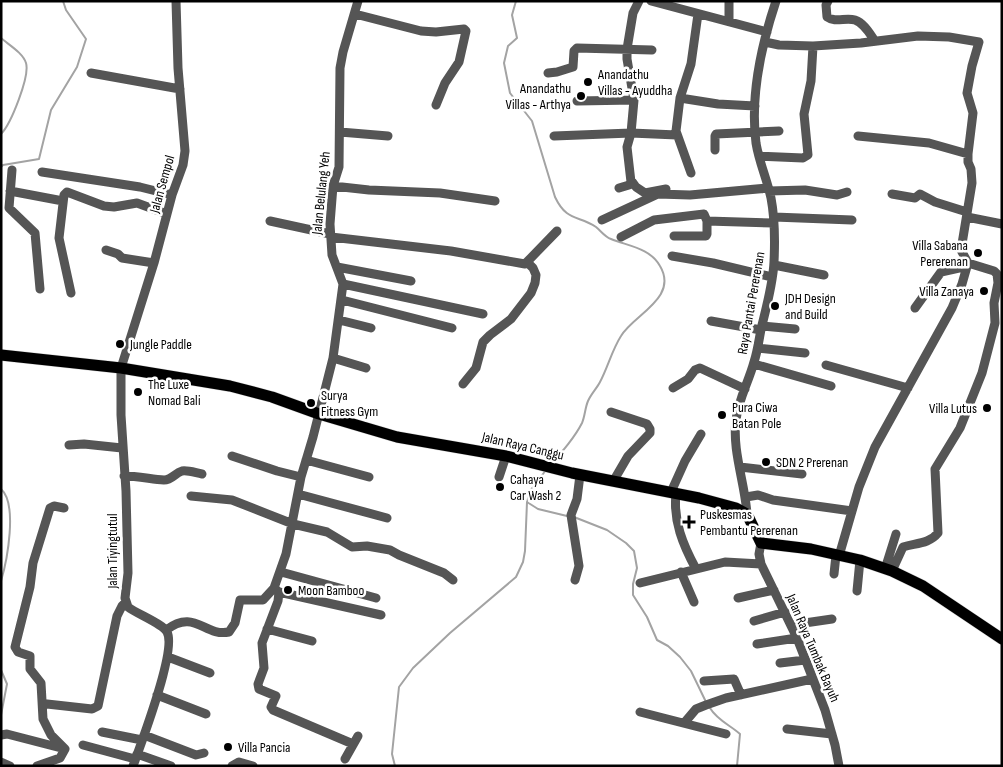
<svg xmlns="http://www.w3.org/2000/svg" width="1003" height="767" viewBox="0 0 1003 767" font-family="'Sofia Sans Condensed',sans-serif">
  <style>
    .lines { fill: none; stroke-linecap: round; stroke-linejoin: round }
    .stream { stroke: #a3a3a3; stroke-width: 2 }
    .major-casing { stroke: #dbdbdb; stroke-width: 12 }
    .minor { stroke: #555; stroke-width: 9 }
    .major { stroke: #000; stroke-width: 11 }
    .poi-dot { fill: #000; stroke: #fff; stroke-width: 2 }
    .labels { text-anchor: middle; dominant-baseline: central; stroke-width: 5; stroke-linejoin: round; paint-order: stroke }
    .poi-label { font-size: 14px; fill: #000; stroke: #fff; text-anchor: start }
    .street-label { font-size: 14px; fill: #000; stroke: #fff }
  </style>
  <rect width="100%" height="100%" fill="#fff"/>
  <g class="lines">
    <!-- stream -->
    <path class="stream" d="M 516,1 L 512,15 L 517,38 L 508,46 L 504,63 L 510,93 L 532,121 L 555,197 C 567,222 578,215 596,227 C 601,231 605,237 611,239 C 628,246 650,248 660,266 C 679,298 633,315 621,336 C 612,350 608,367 600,382 C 597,388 591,394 588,401 C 585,408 585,416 582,423 C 576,435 562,453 552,462
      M 1,38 C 9,45 23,53 26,63 C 30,76 11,124 1,134
      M 1,167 L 3,165 L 39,159 L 51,110 L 77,67 L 86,39 L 66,10 L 63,1
      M 1,489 C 18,504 7,561 1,581
      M 527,502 L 538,509 L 567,516
      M 574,517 L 607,530 L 626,543 L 634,551 L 637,568 L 633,584 L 633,595 L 647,617 L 657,640 L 668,646 L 680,657 L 691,671 L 706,702
      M 1,670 L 7,684 L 1,715
      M 710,708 C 717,720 730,725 740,734 L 737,766
      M 395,766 L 392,754 L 399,687 L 413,668 L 450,633 L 516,577 L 523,562 L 525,551 L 527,502 L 530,491 L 546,470"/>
    <defs>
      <path id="major" d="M 1,355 L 121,368 L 230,386 L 272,397 L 319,414 L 397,437 L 506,456 L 572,473 L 699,498 L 736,508 L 747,514 L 761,543 L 811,549 L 860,560 L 892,571 L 923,586 L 1002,639"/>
    </defs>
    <!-- major casing -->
    <use href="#major" class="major-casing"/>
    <!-- minor -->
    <path class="minor" d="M 651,1 L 767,32
      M 828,1 L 826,5 L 827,17 C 835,23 846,17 855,20 C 864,23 870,34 875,41
      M 355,14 L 421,31 L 436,32 L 464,29 L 466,31 L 459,62 L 445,83 L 436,105
      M 729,21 L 729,1
      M 813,46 L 861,43 L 918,36 L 949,37 L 979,42 L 972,66 L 967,93 L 973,113 L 968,154 L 968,162 L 971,169 L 972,183 L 961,250 L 968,263 L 962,284 L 952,308 L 875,447 L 859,487 L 839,556
      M 91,73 L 180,89
      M 548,73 L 557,72 L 573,67 L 574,51 L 577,48 L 652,50
      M 680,98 L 718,104 L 755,106
      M 577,101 L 634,100
      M 340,132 L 388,136
      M 554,136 L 631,133 L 677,135
      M 858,136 L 929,143 L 968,154
      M 715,150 L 715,136 L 716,134 L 779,131
      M 759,156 L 803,158 L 808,155 L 804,114 L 811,81 L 813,46 L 779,45 L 765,42
      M 12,170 L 9,208 L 35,233 L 40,289
      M 42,172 L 140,187 L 172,195
      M 691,173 L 676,131 L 680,98 L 691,64 L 698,14
      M 631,180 L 636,187 L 645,193 L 666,189
      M 333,186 L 369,190 L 440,193 L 495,201
      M 619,188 L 629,185 L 631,182 L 627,147 L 631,133 L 634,100 L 627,59 L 627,49 L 633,13 L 639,1
      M 10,191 L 63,201
      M 769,191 L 805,190 L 837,195 L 847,192
      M 892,194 L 915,198 L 920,194 L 935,202 L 967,212
      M 774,217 L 852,220
      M 967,217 L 1002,224
      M 602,220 L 658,194 L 690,195 L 768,188
      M 270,221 L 330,234
      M 674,236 L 706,236 L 707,234 L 707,221 L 774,223
      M 331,237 L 451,251 L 525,264 L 557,231
      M 621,237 L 654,220 L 704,214 L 707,221
      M 106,250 L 118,254 L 122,258 L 154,263
      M 672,256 L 713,263 L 772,277
      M 774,265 L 824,275
      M 337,267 L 411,281
      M 343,284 L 483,314
      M 71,293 L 59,238 L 64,195 L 67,192 L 104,206 L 114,207 L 137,203 L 167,214
      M 342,300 L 452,328
      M 915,308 L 941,272 L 959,268 L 967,267
      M 339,320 L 371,328
      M 711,321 L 761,330
      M 762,326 L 795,329
      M 758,348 L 805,353
      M 333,358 L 366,368
      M 754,364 L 831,386
      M 826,365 L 908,388
      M 463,384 L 476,368 L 483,342 L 490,335 L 511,319 L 531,293 L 535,283 L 536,275 L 533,268 L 528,263
      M 673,388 L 688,379 L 695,370 L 700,368 L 745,389
      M 611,412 L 647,424 L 650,429 L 650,433 L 628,456 L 614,480
      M 69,445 L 84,444 L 122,448
      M 232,456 L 277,471 L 301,477
      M 306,460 L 369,477
      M 740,467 L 802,474
      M 124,476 C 137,476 151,479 164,480 C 172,480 175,473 182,471 C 188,470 196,473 202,474
      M 499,477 L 506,456
      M 671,492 L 685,461 L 701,434
      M 298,494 L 387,518
      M 676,494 C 673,521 683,545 696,569
      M 191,496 L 232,500 L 293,524 L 327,532 L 352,547 L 367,546 L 390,550 L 399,555 L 444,573 L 453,580
      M 746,497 L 758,495 L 773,500 L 852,511
      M 747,514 C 745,483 732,451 736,420 C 738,400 749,381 754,362 C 758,350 759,338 762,325 C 767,305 773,283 774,262 C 775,241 775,219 771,198 C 767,179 759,162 756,143 C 750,96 761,46 776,1
      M 761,543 L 759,554 L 761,564 L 797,638 L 825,710 L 835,745 L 839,766
      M 885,569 L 896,534
      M 892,571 L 903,547 C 916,543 929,544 938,533 L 935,469 L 960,428 L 982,373 L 995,323 L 994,303 L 998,283 L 997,274 L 994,271 L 968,263
      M 281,572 L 376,598
      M 681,572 L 694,602
      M 834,574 L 836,555
      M 575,580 L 579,566 L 571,515 L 577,499 L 580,475
      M 640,583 L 725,562 L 761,564
      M 274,588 L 279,592 L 278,601 L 262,643 L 264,668 L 258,684 L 259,689 L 276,696 L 271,707 L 273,710 L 353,744
      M 857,591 L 860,560
      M 279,592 L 381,615
      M 738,598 L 774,590
      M 754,621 L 785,612
      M 791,625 L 832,619
      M 267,629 L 312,641
      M 166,630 C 195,608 204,637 229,632 L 235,623 L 240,600 L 263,600 L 274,588 L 286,554 L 301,477 L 313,437 L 333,358 L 343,284 L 332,255 L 330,224 L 333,186 L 339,167 L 340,68 L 343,52 L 358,1
      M 757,644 L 797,638
      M 168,657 L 210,673
      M 780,663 L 805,660
      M 704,681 L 734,679 L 741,695
      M 157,695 L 206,714
      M 47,704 L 92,709 L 98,706 L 117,616 L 122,606 L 126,602
      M 640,712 L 726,734
      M 685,722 L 696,709 L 706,705 L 726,698 L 812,679
      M 787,729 L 832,734
      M 102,732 L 142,740
      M 1,735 L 7,734 L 65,749
      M 144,735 L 196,755 L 204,753
      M 83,745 L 135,759
      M 137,754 L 171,766
      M 345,759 L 358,736
      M 1,762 L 10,766
      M 37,766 L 60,758 L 65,749 L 51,735 L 43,719 L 41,683 L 30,669 L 30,656 L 18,652 L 15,647 L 30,587 L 33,563 L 50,508 L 54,506 L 64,508
      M 133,766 C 141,744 177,649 167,632 C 163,624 137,614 128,607 L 125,598 L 128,573 L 126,491 L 121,415 L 121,368 L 154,263 L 172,195 L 183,165 L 185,151 L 178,68 L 176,1
      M 232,766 L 239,762 L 253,766"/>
    <!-- major -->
    <use href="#major" class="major"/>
  </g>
  <!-- markers -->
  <g class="poi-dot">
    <circle cx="588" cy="82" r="5"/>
    <circle cx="581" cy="96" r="5"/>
    <circle cx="978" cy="253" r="5"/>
    <circle cx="984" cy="291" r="5"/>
    <circle cx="775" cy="306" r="5"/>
    <circle cx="120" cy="344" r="5"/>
    <circle cx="138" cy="392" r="5"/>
    <circle cx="311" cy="403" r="5"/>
    <circle cx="987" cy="408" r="5"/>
    <circle cx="722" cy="415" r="5"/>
    <circle cx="766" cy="462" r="5"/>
    <circle cx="500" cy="487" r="5"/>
    <path d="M686.5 514.5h5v5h5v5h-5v5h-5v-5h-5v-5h5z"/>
    <circle cx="288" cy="590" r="5"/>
    <circle cx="228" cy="747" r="5"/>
  </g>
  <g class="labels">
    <!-- poi labels -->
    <g class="poi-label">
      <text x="598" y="74">Anandathu<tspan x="598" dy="16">Villas - Ayuddha</tspan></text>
      <text x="571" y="88" text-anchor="end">Anandathu<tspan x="571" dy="16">Villas - Arthya</tspan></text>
      <text x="968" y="245" text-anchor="end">Villa Sabana<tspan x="968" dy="16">Pererenan</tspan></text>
      <text x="974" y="291" text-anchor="end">Villa Zanaya</text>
      <text x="785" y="298">JDH Design<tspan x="785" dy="16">and Build</tspan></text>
      <text x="130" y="344">Jungle Paddle</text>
      <text x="148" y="384">The Luxe<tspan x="148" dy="16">Nomad Bali</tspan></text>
      <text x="321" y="395">Surya<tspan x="321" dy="16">Fitness Gym</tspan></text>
      <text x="732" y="407">Pura Ciwa<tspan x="732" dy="16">Batan Pole</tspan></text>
      <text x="977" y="408" text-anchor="end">Villa Lutus</text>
      <text x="776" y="462">SDN 2 Prerenan</text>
      <text x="510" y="479">Cahaya<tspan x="510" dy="16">Car Wash 2</tspan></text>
      <text x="700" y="514">Puskesmas<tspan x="700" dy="16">Pembantu Pererenan</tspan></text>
      <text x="298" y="590">Moon Bamboo</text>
      <text x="238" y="747">Villa Pancia</text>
    </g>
    <!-- street labels -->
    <g class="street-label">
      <text transform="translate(162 184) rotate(-74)">Jalan Sempol</text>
      <text transform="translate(321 193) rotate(-84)">Jalan Belulang Yeh</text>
      <text transform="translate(751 303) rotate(-80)">Raya Pantai Pererenan</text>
      <text transform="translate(523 446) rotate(13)">Jalan Raya Canggu</text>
      <text transform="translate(112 551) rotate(-90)">Jalan Tiyingtutul</text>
      <text transform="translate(813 648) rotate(67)">Jalan Raya Tumbak Bayuh</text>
    </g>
  </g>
  <!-- border -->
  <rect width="1003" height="767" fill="none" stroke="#000000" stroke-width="5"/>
</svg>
